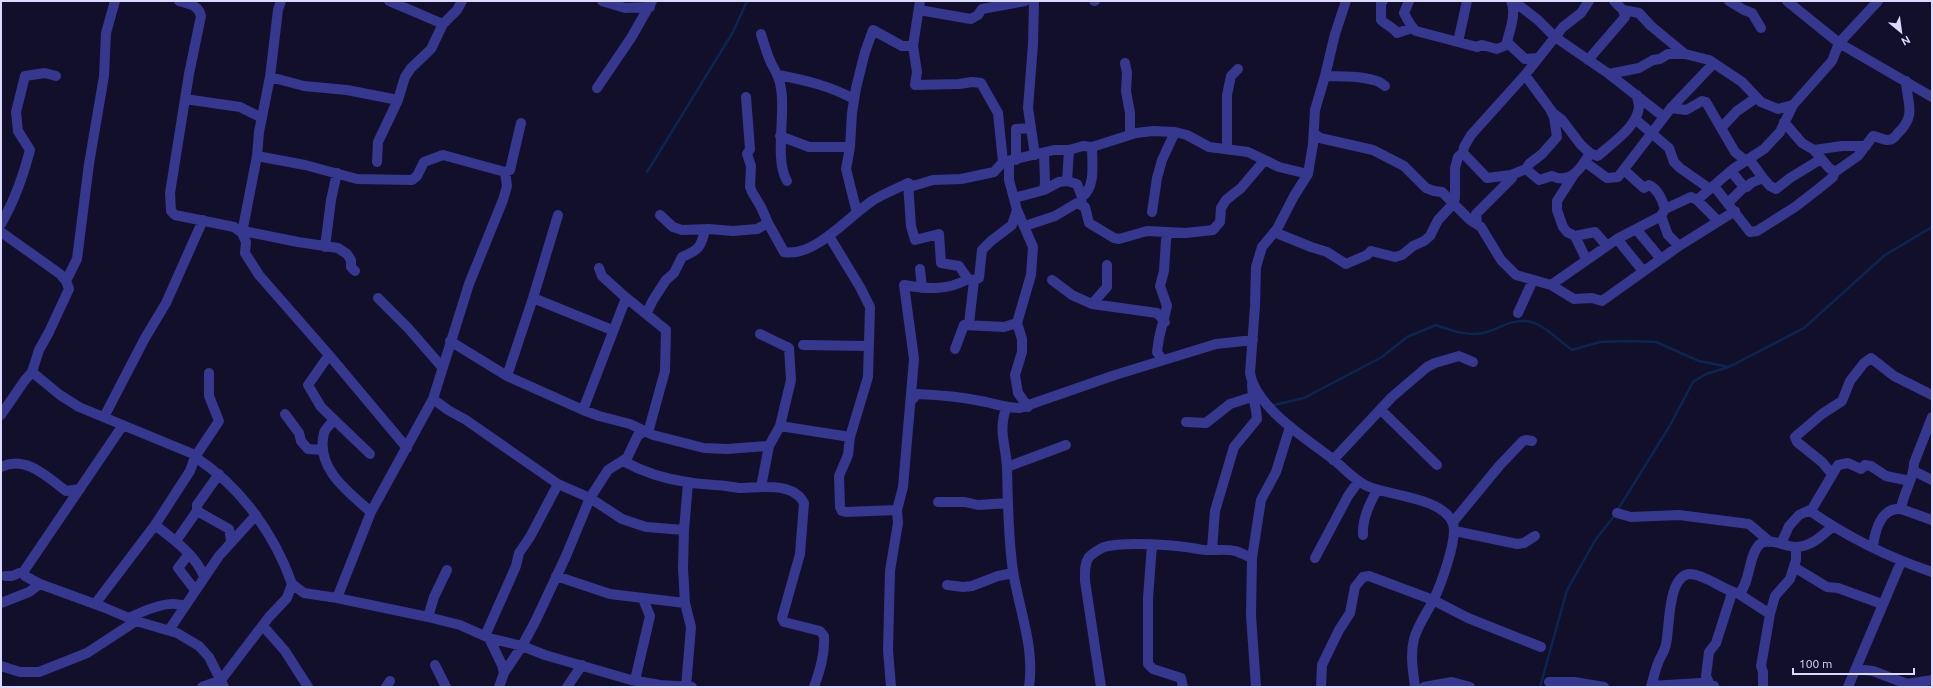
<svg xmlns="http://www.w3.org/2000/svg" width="1933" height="688" viewBox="0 0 1933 688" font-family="Ubuntu,sans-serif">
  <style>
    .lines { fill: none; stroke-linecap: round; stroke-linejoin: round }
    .stream { stroke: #082651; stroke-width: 2.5 }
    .minor { stroke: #36378e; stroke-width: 10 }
  </style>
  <rect width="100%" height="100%" fill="#120f2b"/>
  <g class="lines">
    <!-- stream -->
    <path class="stream" d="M 647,172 L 733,32 L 747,1
      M 1274,405 L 1304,398 L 1382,357 L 1407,337 L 1436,325 C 1452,331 1473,338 1490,331 C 1501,327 1512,320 1525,321 C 1541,321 1559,341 1572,350 L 1600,342 L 1626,341 L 1656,342 L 1699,361 L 1729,367
      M 1617,511 L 1669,427 L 1693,382 L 1706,374 L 1729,367 L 1804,328 L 1885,255 L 1932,227
      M 1540,687 L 1567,590 L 1596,539 L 1615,515"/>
    <!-- minor -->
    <path class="minor" d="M 179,1 C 189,4 199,5 201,16 L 189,74 L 170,193 L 171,211 L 175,215 L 234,227 L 242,233 L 246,242 L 245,253 L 259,275 L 329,355 L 407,448
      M 389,1 L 443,24
      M 602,1 L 625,8 L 650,7
      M 920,1 L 913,46 L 917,72 L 915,85 L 959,84 L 972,82 L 981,83 L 998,113 L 1003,162
      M 1034,1 L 1033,44 L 1028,108 L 1035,155
      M 1094,1 L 1095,1
      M 1346,1 L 1335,34 L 1325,76 L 1315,110 L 1313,144 L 1308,174 L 1294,196 L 1277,229 L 1262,247 L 1256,267 L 1255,306 L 1250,373 C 1256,408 1307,439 1334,460 C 1345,469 1354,480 1367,486 C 1388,496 1444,497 1453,524 C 1458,539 1440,587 1433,601 C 1426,614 1418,625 1414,639 C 1410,655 1413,671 1415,687
      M 1383,1 L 1381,3 L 1381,20 C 1386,25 1393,27 1397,33 L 1412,28
      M 1409,1 L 1404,13 C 1407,19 1411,27 1416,31 L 1477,47 L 1482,45 L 1497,49 L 1509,44 L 1525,59 L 1538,58
      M 1729,1 L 1744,10 L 1752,13 L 1761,28
      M 1787,1 L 1839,43 L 1932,97
      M 1514,7 L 1520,6 L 1538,20 L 1555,37 L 1609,74 L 1664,117
      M 919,10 L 971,19 L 978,15 L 982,9 L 1025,1
      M 1623,10 L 1639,13 L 1651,26 L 1685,54
      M 761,34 C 764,44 767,54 771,63 C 776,72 780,79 781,89 C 786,114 774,159 787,181
      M 1458,42 L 1467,1
      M 1506,45 C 1509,33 1517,13 1511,1
      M 1588,60 L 1625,17 L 1623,10 L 1614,1
      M 1125,63 L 1127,73 L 1126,91 L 1130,113 L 1130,135
      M 1609,74 L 1639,68 L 1653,60 L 1660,59 L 1668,54 L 1685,54 L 1709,60 L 1742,82 L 1761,102 L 1778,109 L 1793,105
      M 778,75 C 805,80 830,86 854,99
      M 1525,75 L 1553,113 L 1562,120 L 1581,145 L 1590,153
      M 1325,76 C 1341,77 1374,75 1385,86
      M 270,77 L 304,86 L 347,90 L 398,100
      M 597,88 L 631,38 L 652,1
      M 746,97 L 750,149 L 747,154 L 751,166 L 750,187 L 752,192 L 761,207 L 768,223
      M 185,99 L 240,107 L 262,118
      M 1671,108 L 1686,110 L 1702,101 L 1706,102 L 1735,152 L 1746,161
      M 1635,119 L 1669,148 L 1674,162 L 1680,168 L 1710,189
      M 1784,122 L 1802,143 L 1814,150 L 1829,168 L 1835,172
      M 1722,127 L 1737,111 L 1756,98
      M 1314,133 L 1320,138 L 1373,150 L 1404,166 L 1426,188 L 1434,191 L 1442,192 L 1469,219 L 1481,227 L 1501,260 L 1516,275 L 1551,285 L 1574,299 L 1592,298 L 1602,301 L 1679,246 L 1735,211
      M 780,136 L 809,147 L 850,147
      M 1227,149 L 1227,95 L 1231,76 L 1238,69
      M 1069,150 L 1067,181 L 1077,184 L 1082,197 L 1081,204
      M 1814,150 L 1842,146 L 1866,146
      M 1463,153 L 1487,178 L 1511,175
      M 257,156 L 305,165 L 357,179 L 412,180 L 417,176 L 424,162 L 443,155 L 505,172
      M 1749,159 L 1763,178
      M 1016,160 L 1016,129 L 1031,128
      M 1009,161 L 1009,180 L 1017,210 L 1033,247 L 1031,275 L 1017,323 L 1022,339 L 1022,352 L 1015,375 L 1018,393 L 1028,407
      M 377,162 L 378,142 L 398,100 L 405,77 L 411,68 L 431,49 L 443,24 L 457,10 L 462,1
      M 1585,162 L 1607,178 L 1618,177 L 1671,108 L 1713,64
      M 1526,169 L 1539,180 L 1552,176 C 1571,185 1582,167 1590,153 L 1597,156 L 1599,155 C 1612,143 1637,127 1639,107 C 1639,103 1637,99 1637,95
      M 1624,170 L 1644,188 L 1649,185 C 1658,189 1662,199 1665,209
      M 1731,171 L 1744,187
      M 1573,176 L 1557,201 L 1557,210 L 1563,227 L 1567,232 L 1575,236 L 1586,259
      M 908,183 L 911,226 L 915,240 L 939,234 L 941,263 L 959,266 L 968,279 L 974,280
      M 1714,186 L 1750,232 L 1757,231 L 1795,207 L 1817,190 L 1833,177 L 1835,172 L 1858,156 L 1873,136 C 1878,137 1884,140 1888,140 C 1892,140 1896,136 1898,133 C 1917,115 1907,103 1906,81
      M 1044,190 L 1045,182 L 1044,153
      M 1082,197 C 1096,187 1092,163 1092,147
      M 1014,198 L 1044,190 L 1059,182 L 1067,181
      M 1697,200 L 1718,221
      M 1728,203 L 1744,187 L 1747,187 L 1751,183 L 1763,178 L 1770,186 L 1776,189 L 1790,178 L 1821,159
      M 1152,212 L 1157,178 L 1162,160 L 1175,132
      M 857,213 L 846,169 L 850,147 L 852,113 L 856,88 L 865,52 L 873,30 L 902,46 L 913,46
      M 660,215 L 673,227 L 682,230 L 708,229 L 733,231 L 757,229 L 768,223 L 784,252 C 814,258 849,216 872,201 C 883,194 896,189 908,183 L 913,186 L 933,180 L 961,179 L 994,172 L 1003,162 L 1054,150 L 1069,150 L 1083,146 L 1092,147 L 1136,133 L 1153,131 L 1175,132 L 1187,135 L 1209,147 L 1248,152 L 1279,167 L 1308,174
      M 1661,216 L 1668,235 L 1679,246
      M 1477,223 L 1476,214 L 1512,178 L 1511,175 L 1526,169 L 1529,164 L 1542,154 L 1557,137 L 1554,117 L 1550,109
      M 1,224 C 15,200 23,177 30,150 L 18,131 L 16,112 L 25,76 L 45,73 L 56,76
      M 1025,226 L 1055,216 L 1077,203 L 1085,207 L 1089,223 L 1114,238 L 1119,239 L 1147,231 L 1186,233 L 1213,230 L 1220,222 L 1221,208 L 1226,200 L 1241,188 L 1264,161
      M 1636,229 L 1661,259
      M 243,231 L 298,242 L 338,248 L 347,254 L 351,260 L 351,267 L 355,271
      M 1,232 L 60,274 L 66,281 L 69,289 L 49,332 L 39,350 L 32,372 L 25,380 L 1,415
      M 1274,232 L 1311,247 L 1327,252 L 1346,264 L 1367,255 L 1371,251 L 1395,257 L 1402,255 L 1413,246 L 1424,241 L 1430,236 L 1438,220 L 1453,204 L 1455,198 L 1455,168 L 1458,157 L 1463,153 L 1464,147 L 1471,135 L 1525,75 L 1563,27 L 1581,13 L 1589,1
      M 242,233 L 257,156 L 259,132 L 270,77 L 278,10 L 281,1
      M 829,236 L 860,287 L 870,307 L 868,377 L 850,437 L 848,455 L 839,476 L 840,507 L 842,511 L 846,512 L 897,510
      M 1575,236 L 1595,232 L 1607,246
      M 1617,239 L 1643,271
      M 325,247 L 331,200 L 337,173
      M 920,269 L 922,288
      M 1052,280 L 1072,295 L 1092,304 L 1157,313 L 1165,322
      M 66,281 L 77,259 L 89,164 L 104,76 L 106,33 L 115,1
      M 1551,285 L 1617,239 L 1661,216 L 1665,209 L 1691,197 L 1697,200 L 1733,169 L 1764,149 L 1780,132 L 1793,105 L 1832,61 L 1839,43 L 1878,1
      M 378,298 L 408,328 L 442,367
      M 533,298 L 612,330
      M 1092,304 L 1107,287 L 1107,265
      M 1518,313 L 1533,280
      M 646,314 L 653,300 L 666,280 L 674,273 L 682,257 C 699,250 701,247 705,230
      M 964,325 L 969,324 L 974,280 L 979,278 L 982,250 L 991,241 L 1012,225 L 1017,210
      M 964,325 L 1004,327 L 1017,323
      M 760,334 L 789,348 L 791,380 L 780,426 L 769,446 L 761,487
      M 450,341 L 507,376 L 583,410 L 599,416 L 630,424 L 653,435 L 704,448 L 727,449 L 769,446
      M 803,345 L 868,346
      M 955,349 L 964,325
      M 329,355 L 308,385 L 321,407 L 370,454
      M 1157,362 L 1161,358 L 1157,352 L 1159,338 L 1167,306 L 1160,286 L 1164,271 L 1166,240 L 1168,232
      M 32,372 L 60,395 L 79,407 L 193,454 L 195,457 C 240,486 274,533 292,584 L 287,598 L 269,617 L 221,680 L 202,687
      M 507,376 L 533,298 L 558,215
      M 433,399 L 448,410 L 466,420 L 558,484 L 590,498 L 622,519 L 646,527 L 684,530
      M 911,401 L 917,394 C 941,395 963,397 986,402 C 998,405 1007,408 1020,408 L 1115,375 L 1216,344 L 1253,340
      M 1006,408 C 998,433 1006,444 1007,468 C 1008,502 1008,537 1013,571 C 1019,610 1035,647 1029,687
      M 583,410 L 626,298
      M 1381,410 L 1437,465
      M 285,414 L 299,433 L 301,441 L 308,449 L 323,450
      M 104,417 L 145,338 L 166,303 L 203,220
      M 333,421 C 331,424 325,429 324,433 C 315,468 348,492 371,512
      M 1186,422 L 1206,423 L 1230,404 L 1252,397
      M 780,426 L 850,437
      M 1333,460 L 1392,397 L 1427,367 L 1435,363 L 1459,356 L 1473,362
      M 623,461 C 643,472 665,479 687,482 C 696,484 706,484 715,485 C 723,485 731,487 739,488 C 759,488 793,481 804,503 L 800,554 L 782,618 L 784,622 L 820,631 L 824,636 C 825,654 820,670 814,687
      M 1,467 C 26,455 47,477 66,491 L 80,489
      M 1007,467 L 1066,445
      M 1914,471 L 1932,480
      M 1832,474 L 1822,462 L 1797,442 L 1795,437 L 1822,414 L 1842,401 L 1850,381 L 1864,363 L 1871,358 L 1894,376 L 1932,395
      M 938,502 L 965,502 L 978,505 L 1008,503
      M 1901,509 C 1903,493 1914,479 1914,463 L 1932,417
      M 197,511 L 229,529 L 231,540
      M 1810,511 C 1846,536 1890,558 1932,572
      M 1617,513 L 1631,517 L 1679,515 L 1749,524 L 1770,542
      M 1453,522 L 1500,465 L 1523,441 L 1526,440 L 1532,441
      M 155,525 C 172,538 197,556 204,577
      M 1455,531 L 1517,544 L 1524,543 L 1535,536
      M 1363,535 C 1362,519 1370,503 1377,490
      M 176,541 L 197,511 L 197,505 L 219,474
      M 1781,544 L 1789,526 L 1799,515 L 1812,509 L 1838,465 L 1848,463 L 1861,469 L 1865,465 L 1871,466 L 1886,476 L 1910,481
      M 1152,545 L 1148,598 L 1148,664 L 1153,669 L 1181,678 L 1183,687
      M 1873,546 C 1875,531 1881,507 1901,509 L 1932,520
      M 1212,549 L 1215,511 L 1234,447 L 1257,419 C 1256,406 1252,396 1252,384
      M 188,555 L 178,568 L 195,590
      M 1315,558 L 1348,496 L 1358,482
      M 1794,567 L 1827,587 L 1838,588 L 1882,604
      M 24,571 L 25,576 L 40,584 L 103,607 L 136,621 L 177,633 L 199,646 L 209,657 L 224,687
      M 5,576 L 12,576 L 24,571 L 123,425
      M 556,576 L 610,594 L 685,603
      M 292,584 L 304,593 L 337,598 L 428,617 L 460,625 L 489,638 L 522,646 L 545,655 L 631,680 L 660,685 L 692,687
      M 947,585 L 963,587 L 972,586 L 998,576 L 1013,573
      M 1739,594 L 1770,614
      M 337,598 L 371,512 L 433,399 L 469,284 L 503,200 L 507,186 L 505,172 L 510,170 L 521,123
      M 1,603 L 29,592 L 40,584
      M 95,604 L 155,525 L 190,471 L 195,457 L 219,421 L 209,396 L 209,373
      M 428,617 L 434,597 L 447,570
      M 129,618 C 143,611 170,599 184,606
      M 263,626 L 285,651 L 308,687
      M 169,630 L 219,556 L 256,515
      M 485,636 L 516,566 L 519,553 L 530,537 L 558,484
      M 489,638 L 502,665 L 504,673
      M 435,665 L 446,687
      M 1,666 L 20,672 L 39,672 L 87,653 L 136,621
      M 1856,669 L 1873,671 L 1907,684 L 1932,680
      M 635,680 L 650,616 L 643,599
      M 1549,682 L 1574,682 L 1604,687
      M 1651,686 L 1700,683 L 1714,686
      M 386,687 L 390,681
      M 499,687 L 504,673 L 522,646 L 535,622 L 566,556 L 590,498 L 608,470 L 627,458 L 638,435 L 649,429 L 665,371 L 666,330 L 624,296 L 602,276 L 599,268
      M 567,687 L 582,665
      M 686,687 L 691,627 L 685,603 L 683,568 L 684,530 L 688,483
      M 891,687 L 888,650 L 890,571 L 898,523 L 897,510 L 903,487 L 914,359 L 904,285 C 926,289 947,291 968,279
      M 1101,687 L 1085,581 C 1085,573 1084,564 1089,557 C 1092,554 1100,549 1104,547 C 1125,541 1177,545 1198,549 C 1210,552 1223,548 1235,551 C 1240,552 1246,556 1252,558
      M 1256,687 L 1251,615 L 1252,558 L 1261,500 L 1276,472 L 1290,427
      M 1321,687 L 1322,665 L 1339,630 L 1350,613 L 1355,587 L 1363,577 L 1369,576 L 1433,600 L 1468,618 L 1541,647
      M 1424,687 L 1452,682 L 1470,687
      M 1651,687 C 1653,679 1655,671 1658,663 C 1660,657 1665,651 1666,644 C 1670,628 1667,574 1691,574 C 1706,575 1723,590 1739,594 C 1751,581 1748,555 1760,544 C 1770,537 1786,547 1796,547 C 1811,547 1823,535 1833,526
      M 1711,687 L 1706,676 L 1709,652 L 1716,643 L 1732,593
      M 1763,687 L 1763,672 L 1761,666 L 1770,614 L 1775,596 L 1790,579 L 1796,560 L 1796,547
      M 1848,687 L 1901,562"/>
  </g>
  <!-- border -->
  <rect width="1933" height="688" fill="none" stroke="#dcd9ff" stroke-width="4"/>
  <!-- north arrow -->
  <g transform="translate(1901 32) rotate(151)" stroke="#120f2b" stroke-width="3" paint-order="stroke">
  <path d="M0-3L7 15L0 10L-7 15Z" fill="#dcd9ff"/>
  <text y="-6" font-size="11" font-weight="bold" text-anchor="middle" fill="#dcd9ff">N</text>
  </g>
  <!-- scale -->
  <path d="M1793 668v6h121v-6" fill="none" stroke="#dcd9ff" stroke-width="2"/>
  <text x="1799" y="668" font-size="12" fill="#dcd9ff" stroke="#120f2b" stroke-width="3" paint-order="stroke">100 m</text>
</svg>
